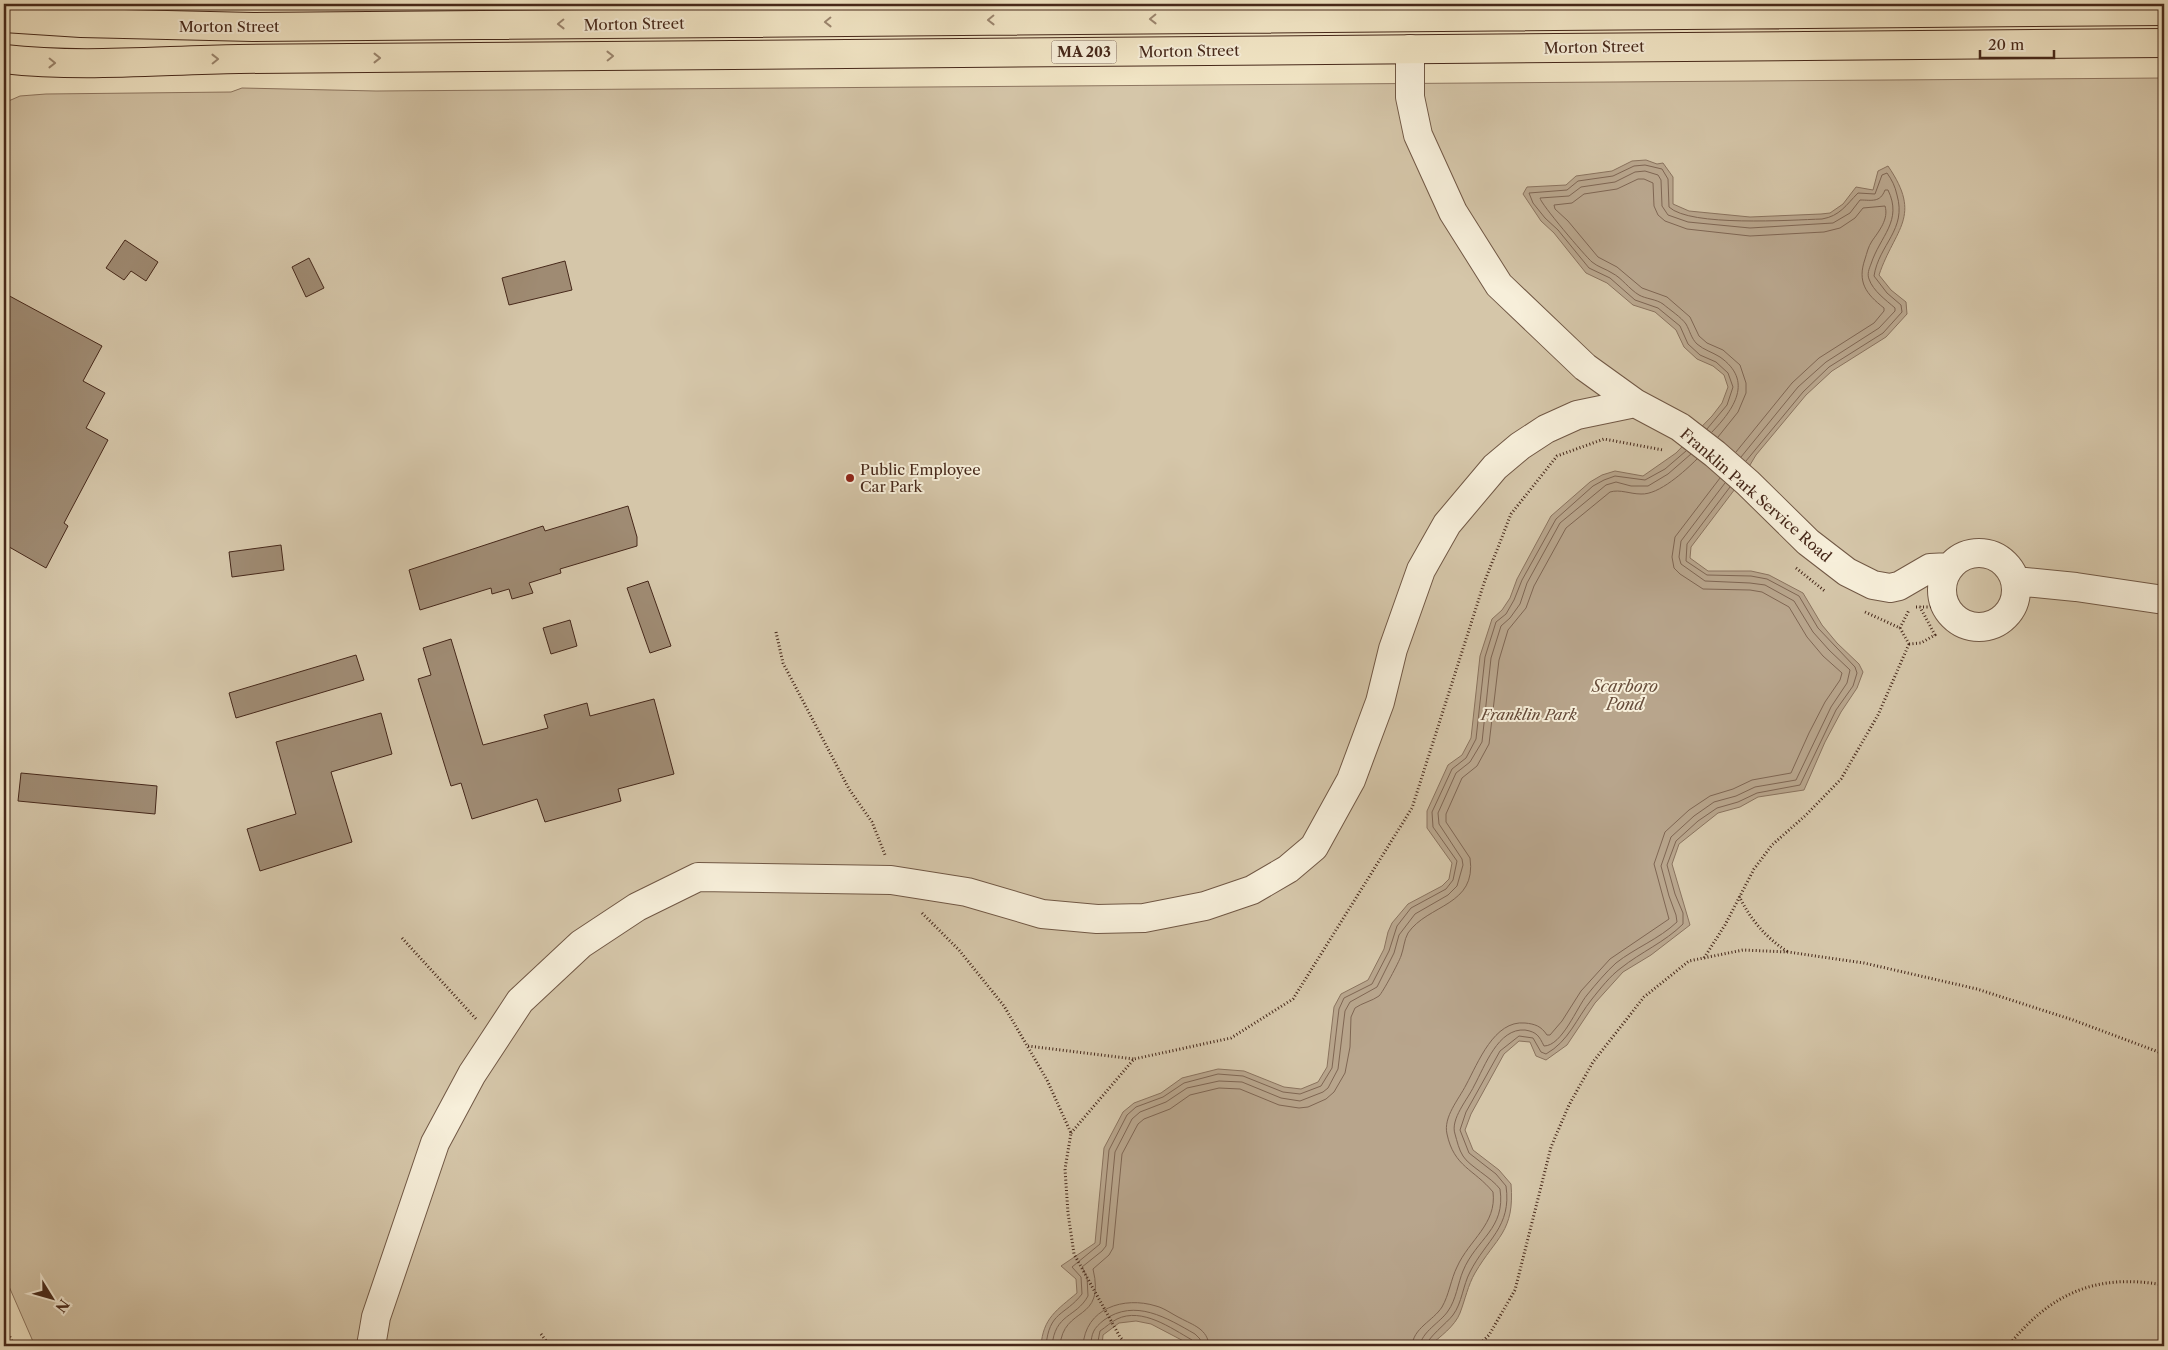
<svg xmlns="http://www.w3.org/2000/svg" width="2168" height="1350" viewBox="0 0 2168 1350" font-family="'Libre Caslon Text',serif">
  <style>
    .green { fill: #d5c6a9; stroke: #8e7762 }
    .water { fill: #b8a58c; stroke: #8a735e }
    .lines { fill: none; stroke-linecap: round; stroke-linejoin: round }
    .shore { stroke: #7f6653; stroke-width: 1 }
    .building { fill: #9f8b73; stroke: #46281a }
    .minor-casing { stroke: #715845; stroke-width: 30 }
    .highway-casing { stroke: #46281a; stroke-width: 30 }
    .path { stroke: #46281a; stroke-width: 3; stroke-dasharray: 1 2.5; stroke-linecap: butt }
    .minor { stroke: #f7efda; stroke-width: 28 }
    .highway { stroke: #f2e6c6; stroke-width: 28 }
    .oneway { stroke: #9c8770 }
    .poi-dot { fill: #8f2418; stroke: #f7efda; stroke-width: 2 }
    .labels { text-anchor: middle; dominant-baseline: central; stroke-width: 4; stroke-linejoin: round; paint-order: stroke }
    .shield { fill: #f7efda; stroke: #7b6454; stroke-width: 1 }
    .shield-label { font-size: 14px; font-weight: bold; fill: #46281a }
    .street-label { font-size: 15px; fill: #46281a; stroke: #f7efda }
    .poi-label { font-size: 15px; fill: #46281a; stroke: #f7efda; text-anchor: start }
    .park-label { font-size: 15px; font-style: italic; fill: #634837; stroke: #f7efda }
    .water-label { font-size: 16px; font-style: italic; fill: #684e3c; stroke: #f7efda }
  </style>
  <rect width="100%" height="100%" fill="#f2e6c6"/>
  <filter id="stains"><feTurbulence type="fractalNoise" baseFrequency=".004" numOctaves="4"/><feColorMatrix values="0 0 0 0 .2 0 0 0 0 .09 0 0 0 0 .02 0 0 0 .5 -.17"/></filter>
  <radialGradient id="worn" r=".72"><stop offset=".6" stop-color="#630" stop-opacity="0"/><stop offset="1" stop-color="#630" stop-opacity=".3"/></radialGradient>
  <!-- green -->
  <path class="green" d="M 2164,78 L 2164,1346 L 35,1346 L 4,1275 L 4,103 L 20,96 L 46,94 L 231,92 L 242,88 L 376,91 Z"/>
  <!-- water -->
  <path class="water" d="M 1646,160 L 1657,164 L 1663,163 L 1673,177 L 1673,204 L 1689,211 L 1750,217 L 1821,214 L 1830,213 L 1843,204 L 1856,187 L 1873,190 L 1878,171 L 1888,166 C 1923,217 1895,228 1879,275 L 1891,290 L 1906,302 L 1907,314 L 1886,337 L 1832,371 L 1806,395 L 1756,455 L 1738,485 L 1691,547 L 1690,558 L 1708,571 L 1751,571 L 1769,575 L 1803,593 L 1822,625 L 1837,643 L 1859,664 L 1863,672 L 1857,688 L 1841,712 L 1825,742 L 1804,790 L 1758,797 L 1740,807 L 1718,813 L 1679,844 L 1672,864 L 1690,925 L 1651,955 L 1623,972 L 1595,1003 L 1567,1045 L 1546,1060 L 1536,1056 L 1530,1042 L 1519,1041 L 1504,1054 L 1471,1114 L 1465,1130 L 1473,1150 L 1499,1170 L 1511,1184 C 1515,1232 1496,1237 1475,1273 C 1468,1285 1465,1300 1460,1313 C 1455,1326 1440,1337 1429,1346 L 1193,1346 L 1151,1324 L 1136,1321 L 1119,1323 L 1103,1335 L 1102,1346 L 1041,1346 C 1043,1318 1057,1310 1077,1293 L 1076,1279 L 1061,1266 L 1095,1243 L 1104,1148 L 1123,1112 L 1134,1103 L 1161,1093 L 1182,1078 L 1218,1069 L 1244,1071 L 1284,1087 L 1301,1089 L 1318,1082 L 1327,1067 L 1334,1007 L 1341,994 L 1368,980 L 1384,949 L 1388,932 L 1392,923 L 1408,904 L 1442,886 L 1449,879 L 1452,863 L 1427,828 L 1427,811 L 1448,765 L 1462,755 L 1471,738 L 1480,656 L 1492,619 L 1502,610 L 1510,598 L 1517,579 L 1551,516 L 1590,482 L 1602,475 L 1615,471 L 1643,476 L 1676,453 L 1712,416 L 1722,403 L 1728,387 L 1724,375 L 1713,366 L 1697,359 L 1684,347 L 1676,330 L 1655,312 L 1633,305 L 1607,283 L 1586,273 L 1554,233 L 1541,221 L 1523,194 L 1527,187 L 1566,185 L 1576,176 L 1612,171 L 1632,161 Z"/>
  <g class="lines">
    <!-- shore -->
    <path class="shore" d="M 1707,429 L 1727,405 L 1733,387 L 1728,373 L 1716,362 L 1700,355 L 1688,344 L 1680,326 L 1658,308 L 1635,300 L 1610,278 L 1589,268 L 1558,230 L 1545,218 L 1533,203 L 1529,193 L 1567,190 L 1578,181 L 1613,176 L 1634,166 L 1645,165 L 1662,169 L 1668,179 L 1669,207 C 1690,227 1791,220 1822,219 C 1840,216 1846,205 1858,193 L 1875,194 L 1882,175 L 1887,173 C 1892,180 1895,186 1897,195 C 1907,230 1879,244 1874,276 L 1887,293 L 1901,305 L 1902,312 L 1883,333 L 1829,367 L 1803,392 L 1746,461
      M 1712,432 C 1734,409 1754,381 1720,357 C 1712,352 1704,350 1697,344 C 1691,338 1690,331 1686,324 C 1681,317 1670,310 1663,304 C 1656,299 1646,299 1639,295 C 1629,289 1622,278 1612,273 C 1606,269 1598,267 1592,262 C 1585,256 1540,203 1540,198 L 1569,196 L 1581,187 L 1615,182 L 1635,172 L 1645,171 L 1658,175 L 1661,180 L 1662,206 L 1668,215 L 1688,222 L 1750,228 L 1833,223 L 1850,213 L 1860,200 C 1872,200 1880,203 1885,190 L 1888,190 C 1903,221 1880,236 1871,264 C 1869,269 1867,274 1869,279 C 1873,291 1886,300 1895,308 L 1895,311 L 1879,328 L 1826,362 L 1798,387 L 1741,457
      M 1718,437 L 1738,412 L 1746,393 L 1746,383 L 1740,365 L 1723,350 L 1707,343 L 1699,336 L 1690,317 L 1667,297 L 1642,288 L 1617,267 L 1598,257 L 1568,221 L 1555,209 L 1554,205 L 1572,203 L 1584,194 L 1617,189 L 1638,179 L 1644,179 L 1653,183 L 1654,206 L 1658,215 L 1665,221 L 1687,229 L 1750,236 L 1824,232 L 1840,228 L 1855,218 L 1863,208 L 1885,206 C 1889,219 1879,231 1872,241 C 1868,247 1867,253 1865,259 C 1857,282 1866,294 1884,308 L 1884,311 L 1874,323 L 1819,358 L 1792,383 L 1736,452
      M 1046,1346 C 1049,1311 1065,1316 1082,1294 L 1081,1277 L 1072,1267 L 1100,1244 L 1109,1150 L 1127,1115 L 1136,1107 L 1163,1097 L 1184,1083 L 1218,1074 L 1243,1076 L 1283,1092 L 1300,1094 L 1321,1086 L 1332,1068 L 1339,1009 L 1344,998 L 1372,984 L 1389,951 L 1397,926 L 1411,908 L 1446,889 L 1453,880 L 1457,861 L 1433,827 L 1432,812 L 1452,769 L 1466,758 L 1476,739 L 1485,657 L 1496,622 L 1506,614 L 1514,600 L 1522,580 L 1556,519 L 1593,486 L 1604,480 L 1615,476 L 1645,480 L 1665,469 L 1686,451
      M 1052,1346 C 1055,1313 1076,1318 1088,1296 L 1087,1277 L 1082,1267 L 1102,1251 L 1106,1246 L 1115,1152 L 1132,1119 L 1140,1112 L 1166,1102 L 1187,1088 L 1219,1081 L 1242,1082 L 1281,1098 L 1300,1101 L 1323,1092 L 1328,1088 L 1338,1069 L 1345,1011 L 1350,1002 L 1377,987 L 1394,953 L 1399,935 L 1415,914 L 1448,895 L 1457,886 L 1463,865 L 1462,859 L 1439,824 L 1438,813 L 1456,773 L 1470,762 L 1482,742 L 1491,658 L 1501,626 L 1510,618 L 1520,604 L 1527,583 L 1560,523 L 1606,485 L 1616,482 L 1631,486 L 1648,486 L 1668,474 L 1691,454
      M 1060,1346 C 1063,1305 1106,1323 1093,1269 L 1109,1255 L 1113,1248 L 1122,1154 L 1138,1124 L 1144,1119 L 1170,1109 L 1190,1095 L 1219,1088 L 1240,1089 L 1279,1105 L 1299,1108 L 1308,1107 L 1326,1099 L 1334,1092 L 1345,1073 L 1350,1047 L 1351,1017 L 1355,1008 C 1362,1003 1372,1001 1379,996 C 1383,992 1399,962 1401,956 C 1404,948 1404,940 1408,933 C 1428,904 1477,906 1470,858 L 1446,822 L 1446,814 L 1462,778 L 1477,766 L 1489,744 L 1499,660 L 1508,630 L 1526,608 L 1534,586 L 1566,528 L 1610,492 C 1620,489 1630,494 1641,494 C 1659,495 1685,471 1697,459
      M 1083,1346 C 1085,1308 1124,1296 1156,1306 C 1164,1308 1172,1314 1180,1318 C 1193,1325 1208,1329 1209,1346
      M 1091,1346 C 1091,1333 1094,1328 1104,1320 C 1135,1298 1167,1318 1195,1334 L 1200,1339 L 1201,1346
      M 1097,1346 L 1100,1331 C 1106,1327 1111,1322 1117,1319 C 1142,1307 1171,1328 1192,1340 L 1195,1346
      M 1412,1346 C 1413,1328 1433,1321 1442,1307 C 1449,1295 1451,1279 1457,1267 C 1469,1240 1497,1224 1493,1192 C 1474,1169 1454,1167 1447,1134 C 1443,1117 1459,1099 1466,1085 C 1478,1063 1494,1020 1525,1023 C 1535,1024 1541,1026 1547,1035 L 1550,1035 L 1562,1021 L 1581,991 L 1610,959 L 1669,919 L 1654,864 L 1665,832 L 1689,810 L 1710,796 L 1733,789 L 1752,780 L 1791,773 L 1809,733 L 1825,702 L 1840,680 L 1842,673 L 1823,656 L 1807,637 L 1789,607 L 1762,592 L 1750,590 L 1703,589 L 1680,574 L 1674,568 L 1672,557 L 1675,537 L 1720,478
      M 1420,1346 C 1421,1332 1441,1322 1448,1311 C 1456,1300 1458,1283 1463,1271 C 1476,1239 1506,1229 1500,1189 C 1491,1177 1469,1166 1463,1156 C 1459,1150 1457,1141 1455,1134 C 1450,1119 1468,1099 1474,1086 C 1485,1066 1498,1028 1525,1030 C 1537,1032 1539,1036 1544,1046 C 1562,1046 1577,1007 1587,995 C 1596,984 1606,972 1616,963 C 1635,948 1659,939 1677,922 L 1676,915 L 1669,896 L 1661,866 L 1671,837 L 1694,816 L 1714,802 L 1736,796 L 1755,787 L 1796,780 L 1831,707 L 1847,683 L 1850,670 L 1829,650 L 1813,632 L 1794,601 L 1765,585 L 1750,583 L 1705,581 L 1681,564 L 1679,557 L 1681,541 L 1725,483
      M 1426,1346 C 1427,1338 1447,1323 1453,1315 C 1462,1303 1463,1285 1470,1272 C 1486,1240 1512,1227 1506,1186 L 1496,1174 L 1469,1153 L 1460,1130 L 1466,1112 L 1500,1051 L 1519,1036 L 1533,1038 L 1541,1052 L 1546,1054 C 1569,1041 1576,1019 1592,999 C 1600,989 1610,976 1621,968 C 1641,952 1665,942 1683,924 L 1683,913 L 1675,894 L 1667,865 L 1676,841 L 1698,821 L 1717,808 L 1738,802 L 1757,793 L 1800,785 L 1836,710 L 1853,686 L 1857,673 L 1855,667 L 1818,628 L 1799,596 L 1767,579 L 1751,576 L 1707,575 L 1686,561 L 1687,544 L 1730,487"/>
  </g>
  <!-- building -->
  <path class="building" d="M 125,240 L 158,262 L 146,281 L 131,271 L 124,280 L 106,268 Z
    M 309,258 L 324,288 L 306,297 L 292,267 Z
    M 565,261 L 572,290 L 509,305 L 502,278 Z
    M 4,293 L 102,346 L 83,381 L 105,393 L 86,428 L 108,440 L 64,523 L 68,526 L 46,568 L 4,544 Z
    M 628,506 L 637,537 L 637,546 L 560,569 L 561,573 L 529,583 L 533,593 L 512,599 L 509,589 L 492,594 L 491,588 L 420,610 L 409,570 L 543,526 L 545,531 Z
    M 281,545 L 284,570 L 232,577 L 229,552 Z
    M 648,581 L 671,646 L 650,653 L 627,588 Z
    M 570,620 L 577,646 L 551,654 L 543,628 Z
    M 451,639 L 483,745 L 548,728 L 544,715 L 587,703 L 590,716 L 654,699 L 674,774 L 618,789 L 621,801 L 545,822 L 537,799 L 472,819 L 461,783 L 451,786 L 418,679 L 431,675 L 423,648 Z
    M 356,655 L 364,680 L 236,718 L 229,693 Z
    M 381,713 L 392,754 L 331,772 L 352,842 L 260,871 L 247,829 L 296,814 L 276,742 Z
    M 21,773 L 157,786 L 155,814 L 18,801 Z"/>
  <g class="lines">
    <defs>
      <path id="minor" d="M 1410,49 L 1410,97 L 1418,135 L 1453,212 L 1499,285 L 1585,367 L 1635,403 L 1680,427 L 1715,454 L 1748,483 L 1808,542 L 1847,572 L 1873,585 L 1890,588 L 1899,586 L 1930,568 L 1950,567
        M1942 590a37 37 0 1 1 74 0a37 37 0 1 1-74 0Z
        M 2015,581 L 2076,587 L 2164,600
        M 371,1346 L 376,1317 L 435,1143 L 472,1074 L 520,1001 L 581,944 L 637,907 L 698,877 L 891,880 L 967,892 L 1042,914 L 1097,919 L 1144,918 L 1205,906 L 1252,890 L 1288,869 L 1314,847 L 1351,780 L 1380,702 L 1393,649 L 1421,570 L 1447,524 L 1495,467 L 1520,446 L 1546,429 L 1577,415 L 1635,403"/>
      <path id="highway" d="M 4,18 L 81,23 L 253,27 L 2164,11
        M 4,59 C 82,68 161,60 239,59 L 2164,43"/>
    </defs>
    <!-- minor casing -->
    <use href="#minor" class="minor-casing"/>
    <!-- highway casing -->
    <use href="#highway" class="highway-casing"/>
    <!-- path -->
    <path class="path" d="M 1796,568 L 1826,592
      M 1916,607 L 1929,607 L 1945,604
      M 1865,612 L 1900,628 L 1909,644
      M 1900,628 L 1909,610
      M 776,632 L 783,663 L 849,789 L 872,822 L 885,855
      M 1909,644 L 1921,643 L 1935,635 L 1920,607
      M 1739,896 C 1751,920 1765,937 1788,952
      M 922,913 L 959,950 L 1004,1006 L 1047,1080 L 1071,1133 L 1065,1169 L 1068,1213 L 1074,1254 L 1120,1337 L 1128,1346
      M 402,938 L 477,1020
      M 1704,958 L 1725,925 L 1754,869 L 1772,845 L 1806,815 L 1841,779 L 1878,715 L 1909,644
      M 1028,1046 L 1134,1059
      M 1071,1133 L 1134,1059 L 1231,1038 L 1293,999 L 1412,808 L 1484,583 L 1511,514 L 1557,456 L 1604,439 L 1663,450
      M 4,1324 L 14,1346
      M 541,1334 L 550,1346
      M 1478,1346 L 1489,1335 L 1515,1290 L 1551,1147 L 1569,1105 L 1593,1062 L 1644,997 L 1689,961 L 1743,950 L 1788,952 L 1864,963 L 1977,989 L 2073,1020 L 2164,1054
      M 2008,1346 C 2051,1293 2096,1273 2164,1285"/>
    <!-- minor -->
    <use href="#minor" class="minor"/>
    <!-- highway -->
    <use href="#highway" class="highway"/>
  </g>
  <!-- one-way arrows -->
  <defs><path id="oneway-chevron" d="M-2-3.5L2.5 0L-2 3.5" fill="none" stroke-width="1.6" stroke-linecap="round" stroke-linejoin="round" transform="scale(1.25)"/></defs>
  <g class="oneway">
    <use href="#oneway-chevron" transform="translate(1153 19) rotate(179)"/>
    <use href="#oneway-chevron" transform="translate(991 20) rotate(179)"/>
    <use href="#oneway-chevron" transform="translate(828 22) rotate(179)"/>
    <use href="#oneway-chevron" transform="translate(561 24) rotate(179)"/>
    <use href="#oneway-chevron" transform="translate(610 56) rotate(-1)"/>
    <use href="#oneway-chevron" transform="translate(377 58)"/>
    <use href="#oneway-chevron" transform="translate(215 59) rotate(-1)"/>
    <use href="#oneway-chevron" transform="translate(52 63) rotate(1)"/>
  </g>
  <!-- markers -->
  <circle class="poi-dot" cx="850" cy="478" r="5"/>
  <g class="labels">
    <!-- shield labels -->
    <rect class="shield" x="1051.5" y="40.5" width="65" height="23" rx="4"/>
    <g class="shield-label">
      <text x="1084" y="52">MA 203</text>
    </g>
    <!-- street labels -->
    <g class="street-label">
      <text transform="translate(634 24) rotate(-1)">Morton Street</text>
      <text x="229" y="26">Morton Street</text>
      <text transform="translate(1594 47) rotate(-1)">Morton Street</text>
      <text transform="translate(1189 51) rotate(-1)">Morton Street</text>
      <text transform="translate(1756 495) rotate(41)">Franklin Park Service Road</text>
    </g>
    <!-- poi labels -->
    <g class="poi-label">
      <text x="860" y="469">Public Employee<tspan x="860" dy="17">Car Park</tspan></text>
    </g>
    <!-- park labels -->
    <g class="park-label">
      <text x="1529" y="714">Franklin Park</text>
    </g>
    <!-- water labels -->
    <g class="water-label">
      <text x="1625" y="686">Scarboro<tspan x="1625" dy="18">Pond</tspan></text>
    </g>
  </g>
  <!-- margin -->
  <rect width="2168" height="1350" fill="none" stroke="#f2e6c6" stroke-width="20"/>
  <rect x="5" y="5" width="2158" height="1340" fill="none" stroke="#46281a" stroke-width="2.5"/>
  <rect x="10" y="10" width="2148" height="1330" fill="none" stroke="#46281a"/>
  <!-- north arrow -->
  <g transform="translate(52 1298) rotate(127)" stroke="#f7efda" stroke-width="4" paint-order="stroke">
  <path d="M0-4L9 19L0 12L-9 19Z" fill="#46281a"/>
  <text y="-8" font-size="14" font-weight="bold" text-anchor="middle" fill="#46281a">N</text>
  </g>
  <!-- scale -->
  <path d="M1980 50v8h74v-8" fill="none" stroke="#46281a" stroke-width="2.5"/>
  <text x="1988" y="50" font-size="15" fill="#46281a" stroke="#f7efda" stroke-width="4" paint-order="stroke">20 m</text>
  <rect width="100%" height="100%" filter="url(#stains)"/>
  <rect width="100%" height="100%" fill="url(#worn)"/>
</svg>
